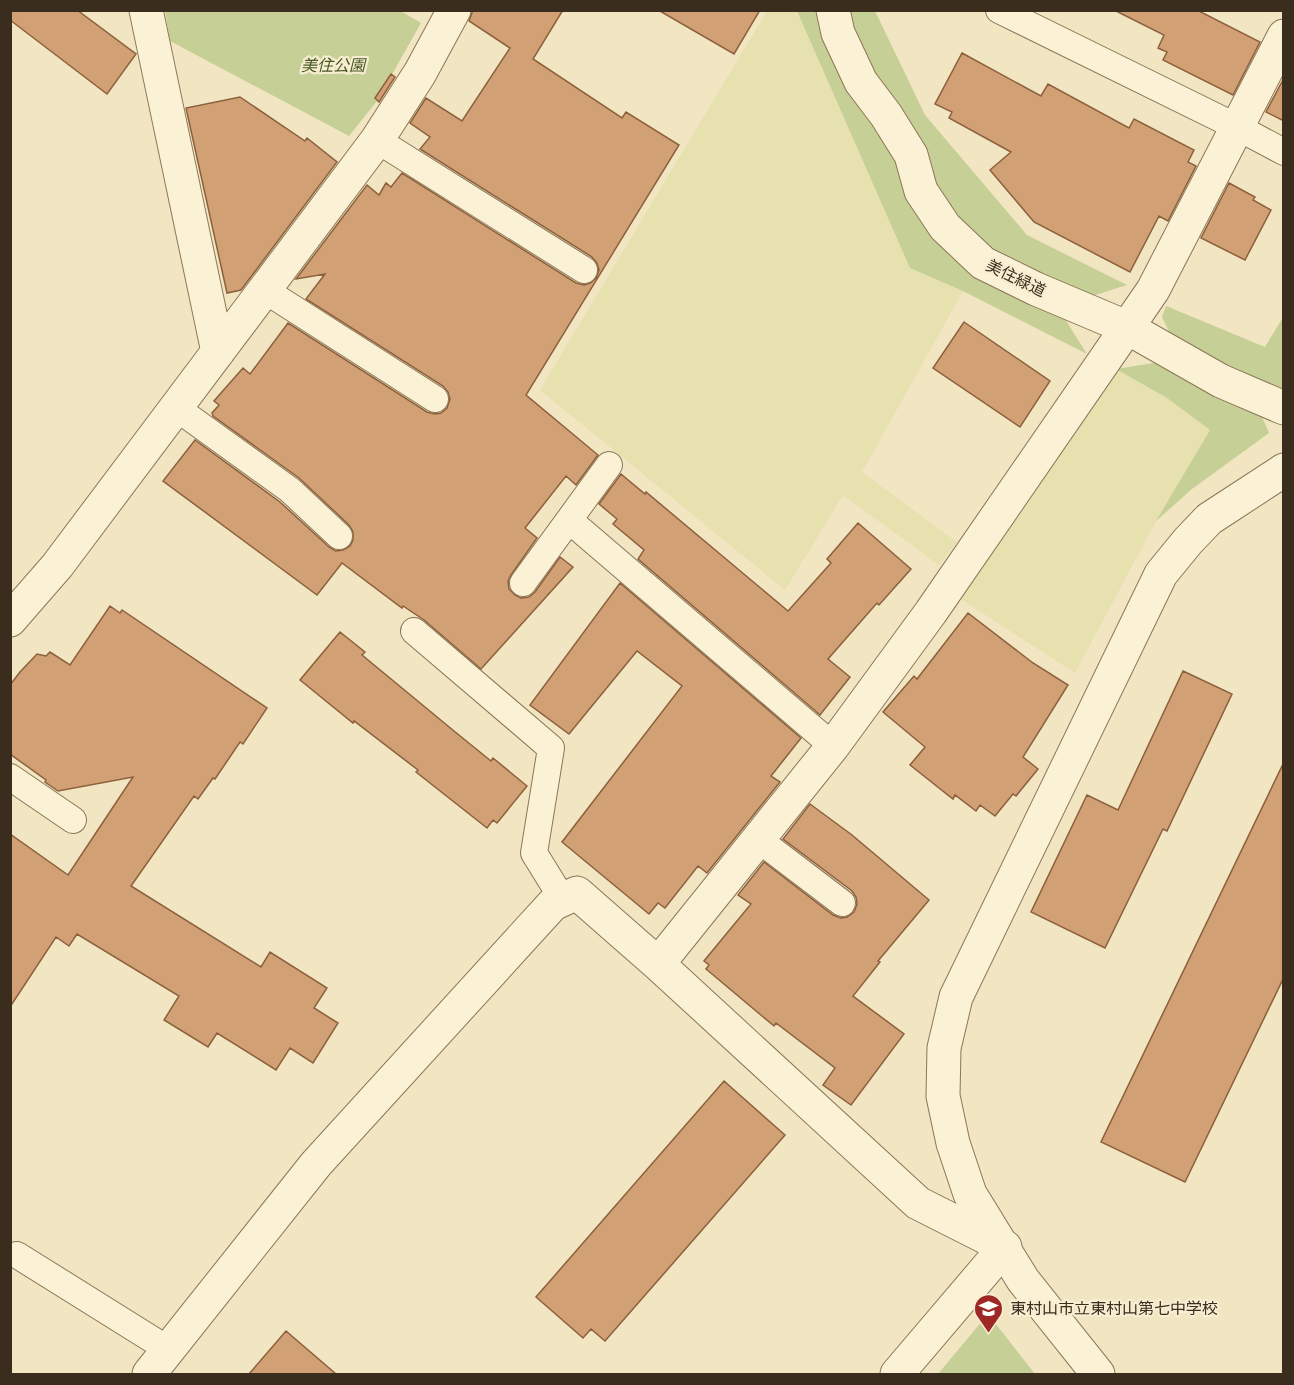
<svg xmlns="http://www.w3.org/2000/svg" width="1294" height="1385" viewBox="0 0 1294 1385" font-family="'Times New Roman','Noto Sans JP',serif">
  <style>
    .farmland { fill: #e7e0af }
    .green { fill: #c6cf95 }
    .building { fill: #d1a075; stroke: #8c603c; stroke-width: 1.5 }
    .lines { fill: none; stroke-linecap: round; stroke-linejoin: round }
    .service-casing { stroke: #8b7658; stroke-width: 28 }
    .pedestrian-casing { stroke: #8b7658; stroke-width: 35 }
    .minor-casing { stroke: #8b7658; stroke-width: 35 }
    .tertiary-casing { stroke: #8b7658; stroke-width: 35 }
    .service { stroke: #fbf1d5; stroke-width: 26 }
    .pedestrian { stroke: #fbf1d5; stroke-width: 33 }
    .minor { stroke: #fbf1d5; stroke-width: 33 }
    .tertiary { stroke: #fbf1d5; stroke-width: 33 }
    .labels { text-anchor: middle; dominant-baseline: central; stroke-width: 4.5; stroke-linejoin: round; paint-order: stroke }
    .park-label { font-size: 16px; font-style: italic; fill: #485822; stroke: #f7eed2 }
    .street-label { font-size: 16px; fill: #3a2d1d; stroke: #f7eed2 }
    .poi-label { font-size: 16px; fill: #3a2d1d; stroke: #f7eed2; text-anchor: start }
  </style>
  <rect width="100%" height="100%" fill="#f1e5c2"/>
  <!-- farmland -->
  <path class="farmland" d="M 767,11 L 797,11 L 910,268 L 963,291 L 862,472 L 957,542 L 939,565 L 843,495 L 785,590 L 540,390 Z
    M 1116,369 L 1167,398 L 1210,430 L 1156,521 L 1075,673 L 961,599 L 1102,382 Z"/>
  <!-- green -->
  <path class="green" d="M 399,10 L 421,23 L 377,101 L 349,136 L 170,41 L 165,11 Z
    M 797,11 L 822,11 L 912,192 L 1060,311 L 1087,354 L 963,291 L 910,268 Z
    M 840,11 L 875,11 L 925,115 L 1027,235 L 1127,285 L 1083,299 L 975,240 L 950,211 L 867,72 Z
    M 1166,306 L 1265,347 L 1283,317 L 1283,388 L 1272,392 L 1173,340 L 1162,317 Z
    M 1160,362 L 1197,382 L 1221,399 L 1260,412 L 1269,433 L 1192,489 L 1156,521 L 1210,430 L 1167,398 L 1116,369 Z
    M 988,1314 L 1035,1374 L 938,1374 Z"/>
  <!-- building -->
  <path class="building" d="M 10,10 L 77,10 L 136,54 L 107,94 L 10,20 Z
    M 473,10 L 563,10 L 533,59 L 622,118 L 626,112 L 679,145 L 526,395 L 598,455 L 576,485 L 566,476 L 525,528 L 537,538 L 511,575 L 508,581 L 509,589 L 515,595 L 521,598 L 529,597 L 535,592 L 560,557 L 573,567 L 481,669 L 424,620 L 403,606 L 402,608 L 342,563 L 317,595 L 163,481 L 195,440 L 280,502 L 329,547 L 336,551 L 343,550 L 350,546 L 353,540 L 353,532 L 349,525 L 299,478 L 213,416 L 212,413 L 219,405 L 214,401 L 243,368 L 250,374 L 288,323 L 427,412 L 435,414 L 441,413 L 447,408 L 450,399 L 448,392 L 443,386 L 306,299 L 325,274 L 296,279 L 367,185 L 379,195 L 386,183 L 391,187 L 402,173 L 576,283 L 584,285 L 590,283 L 596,278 L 599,270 L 597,263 L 592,257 L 420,149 L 430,137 L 410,123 L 426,98 L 462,121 L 510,48 L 469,21 Z
    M 658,10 L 760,10 L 734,54 Z
    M 1114,10 L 1197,10 L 1260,42 L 1233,95 L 1163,60 L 1167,52 L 1158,48 L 1164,35 Z
    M 962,53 L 1041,96 L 1048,84 L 1129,128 L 1134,119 L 1194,150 L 1188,162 L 1196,166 L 1168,221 L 1159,216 L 1130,272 L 1034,222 L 990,170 L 1011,152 L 949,118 L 952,112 L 935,104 Z
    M 391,74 L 395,77 L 379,102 L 375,98 Z
    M 1284,78 L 1284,121 L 1266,112 Z
    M 240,97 L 305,141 L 307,138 L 337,162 L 241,290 L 227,293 L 186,108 Z
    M 1229,183 L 1255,197 L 1253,200 L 1271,210 L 1245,260 L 1201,238 Z
    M 964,322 L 1050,381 L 1020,427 L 933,368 Z
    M 621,474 L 645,494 L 646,492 L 788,611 L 831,563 L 827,559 L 858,523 L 911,569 L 879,605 L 877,603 L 828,659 L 850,677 L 820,715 L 638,559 L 644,550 L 613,524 L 617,519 L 599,504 Z
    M 620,583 L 801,738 L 771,776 L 780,782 L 707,873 L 698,866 L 665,908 L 658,903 L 649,914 L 562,842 L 682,686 L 637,651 L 569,734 L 530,705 Z
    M 110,606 L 120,613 L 122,610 L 267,708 L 243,744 L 240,742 L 215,779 L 213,778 L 198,799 L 194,796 L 131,886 L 261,967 L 270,952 L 327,988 L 314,1008 L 338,1023 L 313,1063 L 290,1048 L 276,1070 L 217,1033 L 208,1047 L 164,1020 L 179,996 L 77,934 L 69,946 L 56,937 L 10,1007 L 10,834 L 68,875 L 133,777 L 58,791 L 45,782 L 46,780 L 10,754 L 10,685 L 20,672 L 37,654 L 46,656 L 50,652 L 70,665 Z
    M 968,613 L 1033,663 L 1068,685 L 1023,757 L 1038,769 L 1016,796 L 1013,794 L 995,816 L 980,805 L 976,811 L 955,795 L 953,799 L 910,765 L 925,747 L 883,712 L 914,676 L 917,679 Z
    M 340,632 L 365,652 L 362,655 L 454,731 L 491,761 L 493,758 L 527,786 L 497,823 L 493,820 L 487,828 L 416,772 L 418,770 L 354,721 L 353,723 L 300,680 Z
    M 1183,671 L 1232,694 L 1167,831 L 1163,829 L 1105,948 L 1031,912 L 1087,795 L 1118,810 Z
    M 1284,762 L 1284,977 L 1185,1182 L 1101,1142 Z
    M 810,804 L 852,835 L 929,900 L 878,961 L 880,962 L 853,996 L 904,1034 L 851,1105 L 823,1085 L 835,1068 L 776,1023 L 774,1026 L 706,969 L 709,965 L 704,961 L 751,904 L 738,895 L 764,862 L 833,915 L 841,918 L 847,917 L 854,912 L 857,904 L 856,897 L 852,891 L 783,839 Z
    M 724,1081 L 785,1135 L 605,1341 L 591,1329 L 583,1338 L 536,1297 Z
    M 286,1331 L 336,1374 L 249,1374 Z"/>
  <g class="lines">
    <defs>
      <path id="service" d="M 999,10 L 1237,127 L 1284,152
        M 377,140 L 584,270
        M 266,291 L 435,399
        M 175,407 L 290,490 L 339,536
        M 569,520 L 833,746
        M 523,583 L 609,465
        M 414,631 L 551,748 L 534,853 L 563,900
        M 10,777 L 73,820
        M 758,839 L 842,903
        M 17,1255 L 169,1350"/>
      <path id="pedestrian" d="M 833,10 L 838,33 L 861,82 L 886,115 L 911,155 L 921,191 L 945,227 L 983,263 L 1036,289 L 1126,327 L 1221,381 L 1284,408"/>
      <path id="minor" d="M 146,10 L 218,352
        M 10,620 L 57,566 L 377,140 L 420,73 L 454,10
        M 658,964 L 833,746 L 931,612 L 1153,290 L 1284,36
        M 149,1374 L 316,1164 L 553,904 L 577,893 L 658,964 L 918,1203 L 1005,1247 L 897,1374"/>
      <path id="tertiary" d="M 1098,1374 L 1023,1280 L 970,1194 L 953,1143 L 943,1096 L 944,1048 L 956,997 L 1161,574 L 1188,541 L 1209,519 L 1284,470"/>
    </defs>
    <!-- service casing -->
    <use href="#service" class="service-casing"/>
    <!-- pedestrian casing -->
    <use href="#pedestrian" class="pedestrian-casing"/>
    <!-- minor casing -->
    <use href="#minor" class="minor-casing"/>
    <!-- tertiary casing -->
    <use href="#tertiary" class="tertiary-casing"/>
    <!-- service -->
    <use href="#service" class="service"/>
    <!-- pedestrian -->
    <use href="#pedestrian" class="pedestrian"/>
    <!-- minor -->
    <use href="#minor" class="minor"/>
    <!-- tertiary -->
    <use href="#tertiary" class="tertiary"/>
  </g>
  <!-- icons -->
  <defs>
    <symbol id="school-pin" viewBox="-11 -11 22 30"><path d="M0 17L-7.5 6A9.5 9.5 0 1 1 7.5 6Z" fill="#9e2924" stroke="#f7eed2"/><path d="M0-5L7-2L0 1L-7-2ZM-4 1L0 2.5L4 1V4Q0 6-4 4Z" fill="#fff"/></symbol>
  </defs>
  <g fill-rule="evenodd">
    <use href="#school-pin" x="972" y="1292" width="33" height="45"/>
  </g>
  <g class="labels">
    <!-- park labels -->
    <g class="park-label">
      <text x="333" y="65">美住公園</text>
    </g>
    <!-- street labels -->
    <g class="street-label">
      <text transform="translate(1016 278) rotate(26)">美住緑道</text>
    </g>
    <!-- poi labels -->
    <g class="poi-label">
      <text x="1010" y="1308">東村山市立東村山第七中学校</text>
    </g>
  </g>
  <!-- border -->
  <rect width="1294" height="1385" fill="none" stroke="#3a2d1d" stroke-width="24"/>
</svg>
